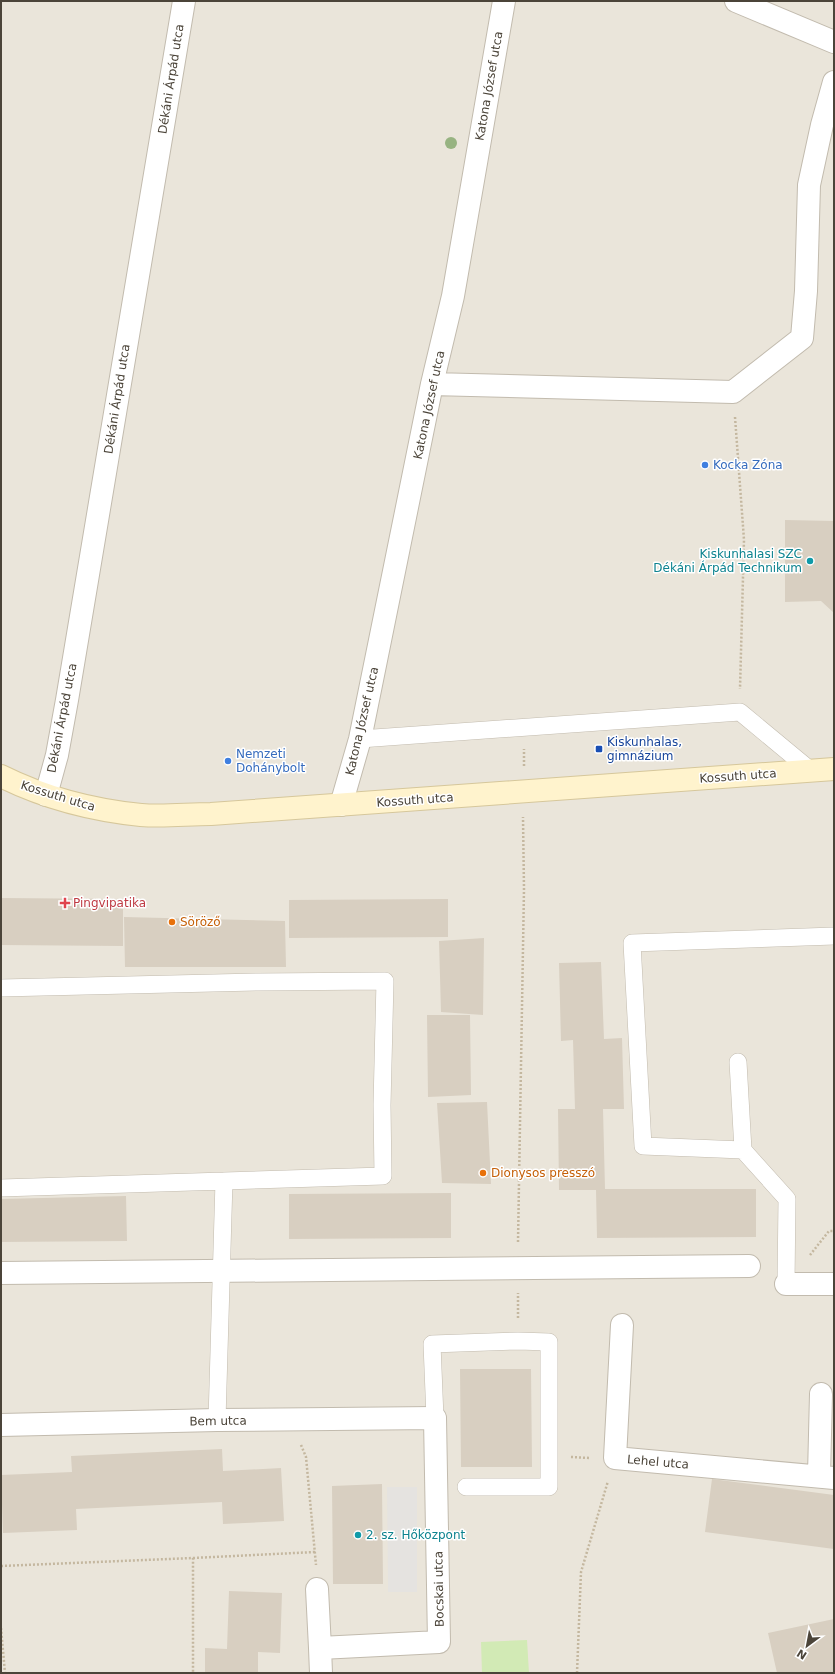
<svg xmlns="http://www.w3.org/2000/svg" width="835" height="1674" viewBox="0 0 835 1674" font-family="'DejaVu Sans',sans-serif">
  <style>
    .residential { fill: #eae5da }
    .green { fill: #d2eab5 }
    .parking { fill: #e5e3e0 }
    .building { fill: #d8cfc1 }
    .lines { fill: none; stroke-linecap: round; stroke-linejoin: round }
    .service-casing { stroke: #c2bbae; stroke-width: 18 }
    .pedestrian-casing { stroke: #c2bbae; stroke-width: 24 }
    .minor-casing { stroke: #c2bbae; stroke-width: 24 }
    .secondary-casing { stroke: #d6c79b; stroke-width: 24 }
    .path { stroke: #c4b79f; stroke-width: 2.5; stroke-dasharray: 2 2; stroke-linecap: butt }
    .service { stroke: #fff; stroke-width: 17 }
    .pedestrian { stroke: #fff; stroke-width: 22 }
    .minor { stroke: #fff; stroke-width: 22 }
    .secondary { stroke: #fff3cd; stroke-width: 22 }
    .tree { fill: #97b381 }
    .shop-dot { fill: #3f7fe0; stroke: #fff; stroke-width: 1.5 }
    .culture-dot { fill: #0f9aa8; stroke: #fff; stroke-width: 1.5 }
    .transit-dot { fill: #1a4fb4; stroke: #fff; stroke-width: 1.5 }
    .health-dot { fill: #e0444e; stroke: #fff; stroke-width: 1.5 }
    .food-dot { fill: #e8710a; stroke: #fff; stroke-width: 1.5 }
    .labels { text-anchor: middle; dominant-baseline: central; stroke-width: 3; stroke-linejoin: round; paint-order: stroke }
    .street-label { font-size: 12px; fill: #4b4439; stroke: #fff }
    .shop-label { font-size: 12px; fill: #366cbe; stroke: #fff; text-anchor: start }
    .culture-label { font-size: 12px; fill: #0d838f; stroke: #fff; text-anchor: end }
    .transit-label { font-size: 12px; fill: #164399; stroke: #fff; text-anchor: start }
    .health-label { font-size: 12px; fill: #be3a42; stroke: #fff; text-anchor: start }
    .food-label { font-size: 12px; fill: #c56008; stroke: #fff; text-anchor: start }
  </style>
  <rect width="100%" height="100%" fill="#f6f3ec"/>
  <!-- residential -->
  <path class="residential" d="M 1,1 L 834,1 L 834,1673 L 1,1673 Z"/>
  <!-- green -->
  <path class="green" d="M 527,1640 L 529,1673 L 482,1673 L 481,1642 Z"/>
  <!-- parking -->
  <path class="parking" d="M 387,1487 L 417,1487 L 417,1592 L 388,1592 Z"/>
  <!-- building -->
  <path class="building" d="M 785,520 L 834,521 L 834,613 L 821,601 L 785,602 Z
    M 1,898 L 123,899 L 123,946 L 1,945 Z
    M 448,899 L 448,937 L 289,938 L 289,900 Z
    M 124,917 L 285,921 L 286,967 L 125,967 Z
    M 484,938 L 483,1015 L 441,1012 L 439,941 Z
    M 601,962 L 604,1039 L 622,1038 L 624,1109 L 603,1109 L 605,1189 L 756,1189 L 756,1237 L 597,1238 L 596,1190 L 559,1190 L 558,1109 L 575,1109 L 573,1040 L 561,1041 L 559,963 Z
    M 427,1015 L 470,1015 L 471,1095 L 428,1097 Z
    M 487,1102 L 491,1184 L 442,1183 L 437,1103 Z
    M 451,1193 L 451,1238 L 289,1239 L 289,1194 Z
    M 126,1196 L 127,1241 L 1,1242 L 1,1199 Z
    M 460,1369 L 531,1369 L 532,1467 L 461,1467 Z
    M 222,1449 L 223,1471 L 281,1468 L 284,1521 L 223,1524 L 222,1502 L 76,1509 L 77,1530 L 3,1533 L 1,1475 L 72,1472 L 71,1456 Z
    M 712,1479 L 834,1495 L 834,1549 L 705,1532 Z
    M 382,1484 L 383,1584 L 333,1584 L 332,1486 Z
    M 229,1591 L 282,1593 L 280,1653 L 258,1652 L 258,1673 L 205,1673 L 205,1648 L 227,1649 Z
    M 834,1619 L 834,1673 L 777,1673 L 768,1633 Z"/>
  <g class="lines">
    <defs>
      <path id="service" d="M 360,739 L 740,712 L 810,770
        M 1,988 L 258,982 L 385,981 L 382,1105 L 383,1176 L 1,1188
        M 738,1062 L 743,1150
        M 786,1284 L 787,1199 L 743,1150 L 643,1146 L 632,943 L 834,936
        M 435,1418 L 432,1344 L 518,1341 L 549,1342 L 549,1487 L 466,1487
        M 217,1420 L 224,1181"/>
      <path id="pedestrian" d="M 1,1273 L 749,1266"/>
      <path id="minor" d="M 736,1 L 834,42
        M 432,384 L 733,392 L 802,338 L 806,291 L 809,185 L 822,125 L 834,82
        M 46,795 L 57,755 L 67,700 L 184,1
        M 341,805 L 360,739 L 432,384 L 453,296 L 504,1
        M 786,1284 L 834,1284
        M 622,1325 L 615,1458 L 834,1478
        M 1,1425 L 217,1420 L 435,1418 L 439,1642 L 320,1648 L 321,1673
        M 819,1475 L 821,1394
        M 317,1589 L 320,1648"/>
      <path id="secondary" d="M 1,776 C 45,798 92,810 141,815 C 164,817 188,814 211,814 L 834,769"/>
    </defs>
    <!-- service casing -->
    <use href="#service" class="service-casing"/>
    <!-- pedestrian casing -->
    <use href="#pedestrian" class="pedestrian-casing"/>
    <!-- minor casing -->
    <use href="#minor" class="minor-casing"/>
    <!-- secondary casing -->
    <use href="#secondary" class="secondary-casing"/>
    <!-- path -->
    <path class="path" d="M 735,417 L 744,540 L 740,689
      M 524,766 L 524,749
      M 518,1242 L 524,889 L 523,817
      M 810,1255 L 829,1231 L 834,1231
      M 518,1318 L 518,1293
      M 301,1445 L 306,1457 L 316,1565
      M 571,1457 L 590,1458
      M 193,1558 L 315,1552
      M 1,1566 L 193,1558 L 193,1673
      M 1,1628 L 5,1673
      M 577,1673 L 581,1572 L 608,1481"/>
    <!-- service -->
    <use href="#service" class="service"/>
    <!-- pedestrian -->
    <use href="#pedestrian" class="pedestrian"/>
    <!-- minor -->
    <use href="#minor" class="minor"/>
    <!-- secondary -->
    <use href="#secondary" class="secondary"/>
  </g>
  <!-- trees -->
  <circle class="tree" cx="451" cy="143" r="6"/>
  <!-- markers -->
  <g class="shop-dot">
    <circle cx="705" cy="465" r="4"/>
    <circle cx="228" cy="761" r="4"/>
  </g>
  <g class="culture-dot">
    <circle cx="810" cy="561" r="4"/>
    <circle cx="358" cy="1535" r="4"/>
  </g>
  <rect class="transit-dot" x="595" y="745" width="8" height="8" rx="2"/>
  <path class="health-dot" d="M63 897h4v4h4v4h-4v4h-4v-4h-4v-4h4z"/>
  <g class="food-dot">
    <circle cx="172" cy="922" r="4"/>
    <circle cx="483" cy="1173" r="4"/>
  </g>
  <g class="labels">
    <!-- street labels -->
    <g class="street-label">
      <text transform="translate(171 79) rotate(-81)">Dékáni Árpád utca</text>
      <text transform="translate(489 86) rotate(-80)">Katona József utca</text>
      <text transform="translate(117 399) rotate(-81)">Dékáni Árpád utca</text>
      <text transform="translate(429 405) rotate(-78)">Katona József utca</text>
      <text transform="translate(62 718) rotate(-79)">Dékáni Árpád utca</text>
      <text transform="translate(362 721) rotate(-77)">Katona József utca</text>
      <text transform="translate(738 776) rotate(-4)">Kossuth utca</text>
      <text transform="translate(58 796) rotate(17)">Kossuth utca</text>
      <text transform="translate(415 800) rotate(-4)">Kossuth utca</text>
      <text transform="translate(218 1421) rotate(-1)">Bem utca</text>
      <text transform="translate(658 1462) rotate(5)">Lehel utca</text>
      <text transform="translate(439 1589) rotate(-91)">Bocskai utca</text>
    </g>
    <!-- shop labels -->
    <g class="shop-label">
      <text x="713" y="465">Kocka Zóna</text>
      <text x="236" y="754">Nemzeti<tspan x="236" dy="14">Dohánybolt</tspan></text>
    </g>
    <!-- culture labels -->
    <g class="culture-label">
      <text x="802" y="554">Kiskunhalasi SZC<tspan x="802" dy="14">Dékáni Árpád Technikum</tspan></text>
      <text x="366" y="1535" text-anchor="start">2. sz. Hőközpont</text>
    </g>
    <!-- transit labels -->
    <g class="transit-label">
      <text x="607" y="742">Kiskunhalas,<tspan x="607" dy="14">gimnázium</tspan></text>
    </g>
    <!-- health labels -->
    <g class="health-label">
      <text x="73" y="903">Pingvipatika</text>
    </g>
    <!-- food labels -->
    <g class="food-label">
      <text x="180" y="922">Söröző</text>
      <text x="491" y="1173">Dionysos presszó</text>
    </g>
  </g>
  <!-- border -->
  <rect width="835" height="1674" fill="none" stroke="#4b4439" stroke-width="4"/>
  <!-- north arrow -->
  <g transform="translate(807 1646) rotate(212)" stroke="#ffffff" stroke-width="3" paint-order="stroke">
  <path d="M0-3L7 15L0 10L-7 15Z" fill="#4b4439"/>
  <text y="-6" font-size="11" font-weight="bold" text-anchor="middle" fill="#4b4439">N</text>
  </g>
</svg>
